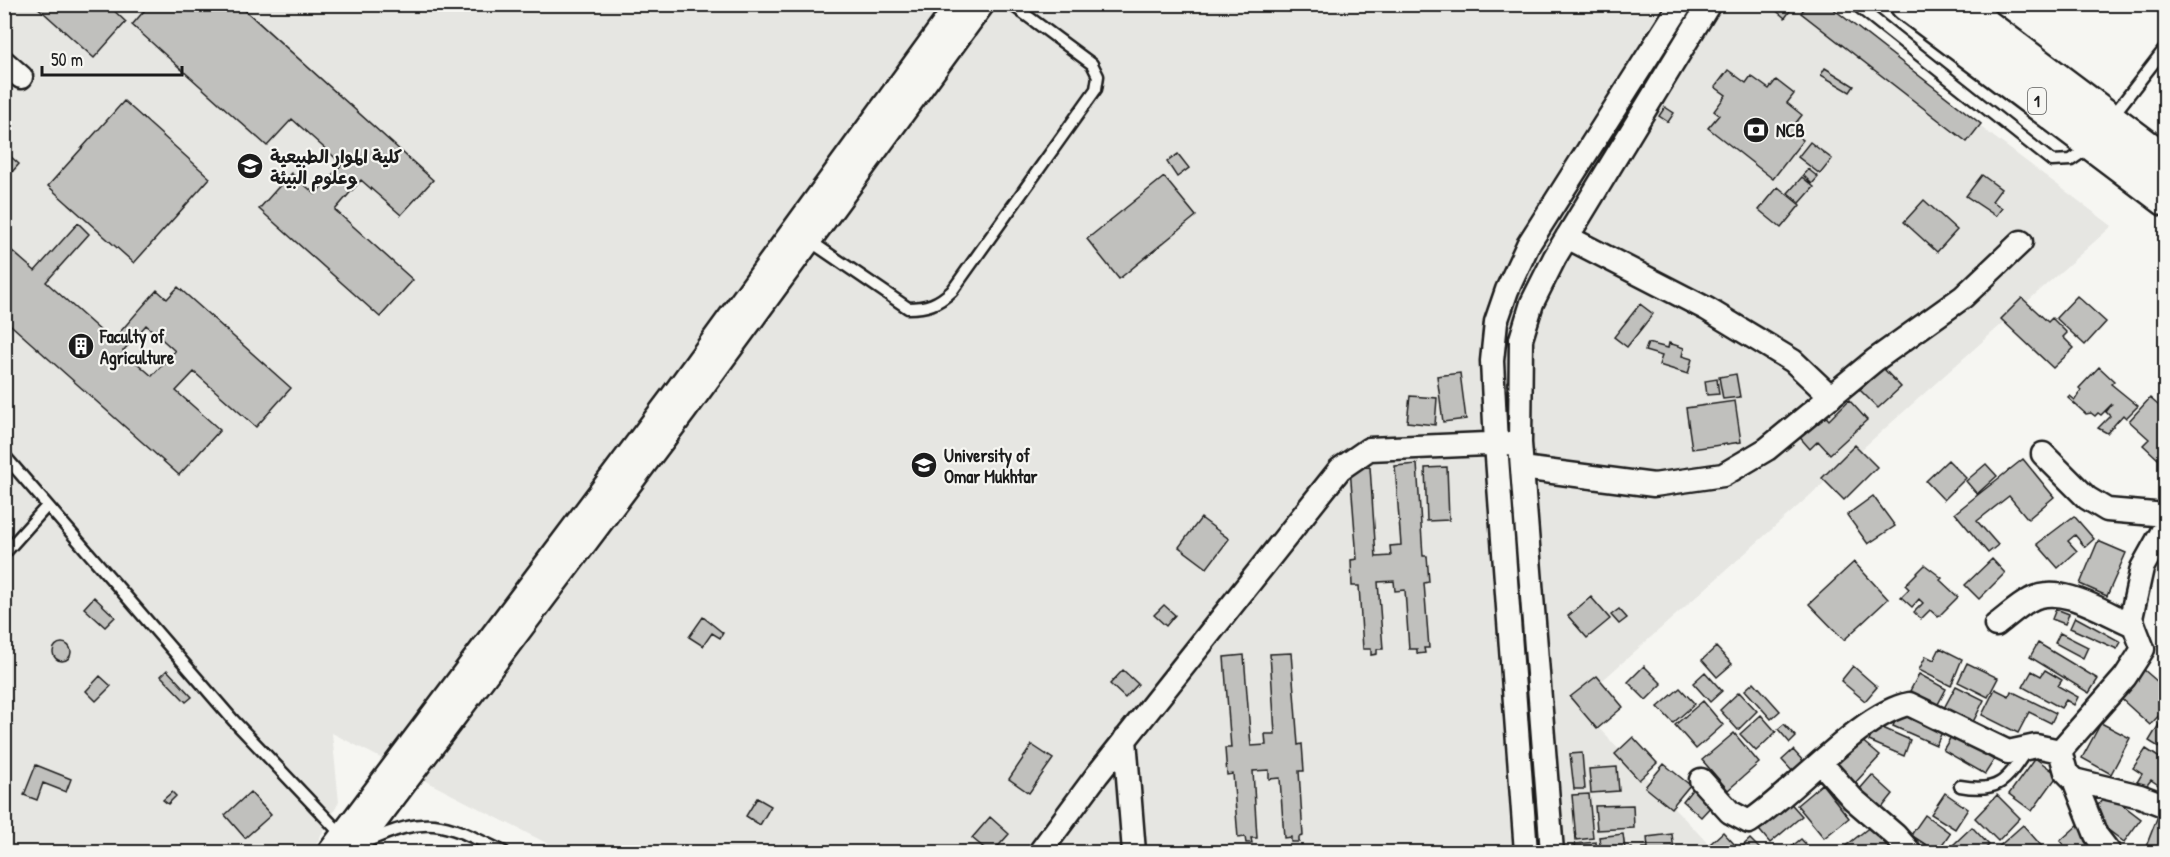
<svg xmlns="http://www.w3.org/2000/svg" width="2170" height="857" viewBox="0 0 2170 857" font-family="'Patrick Hand','Playpen Sans Arabic',sans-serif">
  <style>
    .built { fill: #e6e6e2 }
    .building { fill: #c0c0bd; stroke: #1c1c1c; stroke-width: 1.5; fill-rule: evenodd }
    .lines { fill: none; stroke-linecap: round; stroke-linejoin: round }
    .service-casing { stroke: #1c1c1c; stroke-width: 15 }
    .minor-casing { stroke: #1c1c1c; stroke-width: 27 }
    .trunk-casing { stroke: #1c1c1c; stroke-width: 38 }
    .service { stroke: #f6f6f2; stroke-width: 10 }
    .minor { stroke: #f6f6f2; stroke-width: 22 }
    .trunk { stroke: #f6f6f2; stroke-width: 33 }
    .labels { text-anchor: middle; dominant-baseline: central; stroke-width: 4.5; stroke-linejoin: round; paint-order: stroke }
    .shield { fill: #f6f6f2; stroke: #5d5d5c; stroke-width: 1.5 }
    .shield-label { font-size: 16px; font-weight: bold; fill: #1c1c1c }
    .poi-label { font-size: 18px; font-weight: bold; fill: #1c1c1c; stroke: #f6f6f2; text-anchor: start }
  </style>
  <rect width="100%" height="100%" fill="#f6f6f2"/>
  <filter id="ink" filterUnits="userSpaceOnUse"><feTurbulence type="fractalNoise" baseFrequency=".0167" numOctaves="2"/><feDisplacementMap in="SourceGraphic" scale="12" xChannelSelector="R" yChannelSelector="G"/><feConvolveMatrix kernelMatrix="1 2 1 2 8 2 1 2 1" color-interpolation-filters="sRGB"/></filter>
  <g filter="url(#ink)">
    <!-- built -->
    <path class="built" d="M 5,5 L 1819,5 L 2112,226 L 1576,704 L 1716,852 L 564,852 L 332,733 L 339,802 L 312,852 L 5,852 Z"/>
    <!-- building -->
    <path class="building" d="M 34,4 L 107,4 L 126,22 L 94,58 Z
      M 150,4 L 238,4 L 433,180 L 401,215 L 361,180 L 335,210 L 413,280 L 380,317 L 259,209 L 291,173 L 315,194 L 342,164 L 292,119 L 267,146 L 132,25 Z
      M 1768,4 L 1795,4 L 1785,18 Z
      M 1807,4 L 1827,4 L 1981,124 L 1967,142 L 1801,13 Z
      M 1825,68 L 1854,86 L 1850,92 L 1821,75 Z
      M 1728,70 L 1746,83 L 1751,76 L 1769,89 L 1776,80 L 1794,94 L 1787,103 L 1802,115 L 1795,124 L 1800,127 L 1795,134 L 1803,140 L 1773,179 L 1708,128 L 1719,115 L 1714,111 L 1726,95 L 1715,87 Z
      M 124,101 L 210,178 L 134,263 L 48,186 Z
      M 1665,107 L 1674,113 L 1668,122 L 1659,116 Z
      M 1810,142 L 1832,159 L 1820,174 L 1798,157 Z
      M 1178,154 L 1189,168 L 1177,177 L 1167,162 Z
      M 9,155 L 19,164 L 4,181 L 4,160 Z
      M 1808,169 L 1818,177 L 1812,184 L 1803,175 Z
      M 1982,175 L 2001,189 L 1992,201 L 2002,208 L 1996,216 L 1966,196 Z
      M 1164,177 L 1196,216 L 1119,279 L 1087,239 Z
      M 1802,177 L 1814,187 L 1800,203 L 1788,193 Z
      M 1778,187 L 1800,205 L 1781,228 L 1759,210 Z
      M 1924,200 L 1957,230 L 1937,252 L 1904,222 Z
      M 78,223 L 89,234 L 46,282 L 112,341 L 157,290 L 167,299 L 178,287 L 291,388 L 256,427 L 194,372 L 176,391 L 220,430 L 179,475 L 4,319 L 4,244 L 35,271 ZM 146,325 L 175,351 L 152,376 L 123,351 Z
      M 2077,296 L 2106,322 L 2085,345 L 2056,318 Z
      M 2022,298 L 2048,322 L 2052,318 L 2067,333 L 2063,337 L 2074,348 L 2053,368 L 2001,319 Z
      M 1640,304 L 1653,314 L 1627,347 L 1614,337 Z
      M 1648,343 L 1668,348 L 1669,343 L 1684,348 L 1682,356 L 1692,359 L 1688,374 L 1659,365 L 1662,356 L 1645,351 Z
      M 2099,367 L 2114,381 L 2111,384 L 2138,406 L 2126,418 L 2123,415 L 2107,433 L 2098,428 L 2110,416 L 2106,412 L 2112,404 L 2101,415 L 2098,413 L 2095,416 L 2091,413 L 2086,414 L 2068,398 L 2070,396 L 2075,400 L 2081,390 L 2079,388 Z
      M 1883,368 L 1901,387 L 1878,408 L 1860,390 Z
      M 1460,373 L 1466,419 L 1443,422 L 1437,376 Z
      M 1736,374 L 1740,397 L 1723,399 L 1719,377 Z
      M 1717,379 L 1719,394 L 1707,395 L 1705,381 Z
      M 1410,396 L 1437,398 L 1435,425 L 1407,422 Z
      M 2150,398 L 2166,412 L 2166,451 L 2158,459 L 2143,445 L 2149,439 L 2129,421 Z
      M 1849,400 L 1867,420 L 1830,454 L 1818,441 L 1810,449 L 1796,433 L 1820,410 L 1829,420 Z
      M 1735,401 L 1741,442 L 1692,449 L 1686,408 Z
      M 1855,445 L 1877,467 L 1844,500 L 1822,478 Z
      M 2023,459 L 2054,497 L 2028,519 L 2009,496 L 1977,521 L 1998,545 L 1988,553 L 1955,513 Z
      M 1948,460 L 1966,478 L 1944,500 L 1926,481 Z
      M 1417,464 L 1423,556 L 1427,556 L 1429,582 L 1424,583 L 1429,648 L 1424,648 L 1425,653 L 1417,654 L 1417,649 L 1409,649 L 1405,590 L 1395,591 L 1394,581 L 1378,582 L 1383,649 L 1377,649 L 1377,654 L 1371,655 L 1371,649 L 1363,649 L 1359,586 L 1352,586 L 1351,560 L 1357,559 L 1350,468 L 1370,467 L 1376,557 L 1391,556 L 1390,546 L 1401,545 L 1395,466 Z
      M 1986,464 L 1997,476 L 1977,494 L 1966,481 Z
      M 1447,467 L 1449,520 L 1427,521 L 1425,468 Z
      M 1873,496 L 1895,526 L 1868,544 L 1847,515 Z
      M 2074,516 L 2094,539 L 2085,547 L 2075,535 L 2068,541 L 2077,551 L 2058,568 L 2037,544 Z
      M 1201,518 L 1229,539 L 1207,568 L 1179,547 Z
      M 2098,541 L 2126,553 L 2107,596 L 2080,584 Z
      M 1992,559 L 2005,573 L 1979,599 L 1965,585 Z
      M 1854,562 L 1888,599 L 1844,640 L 1809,604 Z
      M 1925,565 L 1942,578 L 1940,580 L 1958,597 L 1938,617 L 1930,610 L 1921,619 L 1914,612 L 1923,603 L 1919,599 L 1912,607 L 1901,597 L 1909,589 L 1905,585 Z
      M 94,597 L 115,617 L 105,627 L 84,608 Z
      M 1591,597 L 1610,619 L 1587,638 L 1568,616 Z
      M 1164,605 L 1175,615 L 1166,626 L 1154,615 Z
      M 1619,609 L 1627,618 L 1619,624 L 1611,615 Z
      M 2056,609 L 2069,614 L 2065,624 L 2052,619 Z
      M 703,617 L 723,633 L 720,638 L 712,633 L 703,646 L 689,637 Z
      M 2075,617 L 2121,642 L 2117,649 L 2070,628 Z
      M 2060,633 L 2088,647 L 2083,658 L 2055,643 Z
      M53 652a9 9 0 1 1 18 0a9 9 0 1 1-18 0Z
      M 2038,643 L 2098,679 L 2089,693 L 2030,657 Z
      M 1716,647 L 1732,664 L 1717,677 L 1702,660 Z
      M 1940,648 L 1962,659 L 1951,686 L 1919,670 L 1926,656 L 1934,660 Z
      M 1291,653 L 1298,745 L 1302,744 L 1304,771 L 1299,771 L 1303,836 L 1299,837 L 1299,842 L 1291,842 L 1291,837 L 1284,838 L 1280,778 L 1269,779 L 1269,770 L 1253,771 L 1257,838 L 1251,838 L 1252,843 L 1246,843 L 1245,837 L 1238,838 L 1233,774 L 1227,775 L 1225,748 L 1231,748 L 1224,657 L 1244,655 L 1251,746 L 1266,745 L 1265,734 L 1275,734 L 1270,654 Z
      M 1967,663 L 1998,678 L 1988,697 L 1958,682 Z
      M 1644,666 L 1662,684 L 1646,700 L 1628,682 Z
      M 1853,666 L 1877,687 L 1865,701 L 1841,681 Z
      M 2143,669 L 2166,689 L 2166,708 L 2150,725 L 2118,696 Z
      M 167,670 L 192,697 L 186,702 L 161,676 Z
      M 1123,670 L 1138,684 L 1125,698 L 1110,684 Z
      M 2045,670 L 2062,680 L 2058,686 L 2078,697 L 2074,705 L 2066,700 L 2061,708 L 2023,687 L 2032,671 L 2041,676 Z
      M 1705,672 L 1722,691 L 1710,702 L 1693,683 Z
      M 1919,674 L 1946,689 L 1937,706 L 1910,691 Z
      M 100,676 L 111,686 L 96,701 L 86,691 Z
      M 1597,676 L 1623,707 L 1597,729 L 1570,697 Z
      M 1754,682 L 1780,711 L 1771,719 L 1745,690 Z
      M 1956,686 L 1984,700 L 1972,724 L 1943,710 Z
      M 1680,688 L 1695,704 L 1673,723 L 1658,707 Z
      M 1995,689 L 2009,696 L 2011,691 L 2056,713 L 2051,723 L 2029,712 L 2018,733 L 1982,715 Z
      M 1739,692 L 1757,711 L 1738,730 L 1720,710 Z
      M 1703,701 L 1723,725 L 1696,749 L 1675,725 Z
      M 1901,708 L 1944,728 L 1936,745 L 1893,726 Z
      M 2166,713 L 2166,744 L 2162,749 L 2149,741 Z
      M 1761,715 L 1776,732 L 1756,751 L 1740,734 Z
      M 2101,723 L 2130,738 L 2111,774 L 2082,758 Z
      M 1784,724 L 1796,737 L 1790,743 L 1778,729 Z
      M 1876,725 L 1910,740 L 1904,756 L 1869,741 Z
      M 1734,733 L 1759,763 L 1728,790 L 1702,760 Z
      M 1952,735 L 1994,760 L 1985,774 L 1943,750 Z
      M 1633,737 L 1657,763 L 1639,780 L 1615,754 Z
      M 1860,739 L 1880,756 L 1855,783 L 1835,766 Z
      M 1032,745 L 1053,759 L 1029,793 L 1009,779 Z
      M 2146,749 L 2166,762 L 2166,778 L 2160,786 L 2151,780 L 2144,789 L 2136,784 L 2142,774 L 2133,768 Z
      M 1793,750 L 1804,762 L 1793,772 L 1782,760 Z
      M 1582,753 L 1585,789 L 1574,789 L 1570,754 Z
      M 2035,758 L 2058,775 L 2032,811 L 2009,794 Z
      M 1664,764 L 1690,785 L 1671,808 L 1645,787 Z
      M 36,765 L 71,779 L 66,792 L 43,783 L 37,800 L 24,795 Z
      M 1617,767 L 1619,791 L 1591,793 L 1589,769 Z
      M 1872,775 L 1893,794 L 1881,809 L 1859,790 Z
      M 1822,784 L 1849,818 L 1824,838 L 1797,805 Z
      M 1695,786 L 1714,803 L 1701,817 L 1683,801 Z
      M 172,792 L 176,796 L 168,804 L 163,800 Z
      M 250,792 L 271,815 L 245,838 L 225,815 Z
      M 1945,793 L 1968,809 L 1955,829 L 1931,814 Z
      M 2107,793 L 2141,819 L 2124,842 L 2090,816 Z
      M 1589,794 L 1593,838 L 1576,840 L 1572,795 Z
      M 1997,795 L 2020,818 L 1998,841 L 1975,818 Z
      M 757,798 L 771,806 L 760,825 L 746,816 Z
      M 1786,798 L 1802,816 L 1770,843 L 1755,825 Z
      M 1633,805 L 1634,828 L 1597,830 L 1595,806 Z
      M 2161,808 L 2166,810 L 2166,852 L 2153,852 L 2145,849 Z
      M 1925,815 L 1950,833 L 1937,852 L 1911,835 Z
      M 990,817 L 1009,834 L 993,852 L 989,852 L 972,838 Z
      M 2079,824 L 2104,852 L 2070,852 L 2060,841 Z
      M 2023,825 L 2046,851 L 1999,852 L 1996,849 Z
      M 1871,826 L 1890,850 L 1887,852 L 1838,852 Z
      M 1972,827 L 1989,845 L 1982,852 L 1959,852 L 1952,846 Z
      M 1723,832 L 1736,846 L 1729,852 L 1718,852 L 1710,844 Z
      M 1623,834 L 1625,849 L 1632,848 L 1633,852 L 1601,852 L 1599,837 Z
      M 1672,834 L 1674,852 L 1643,852 L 1642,848 L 1648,848 L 1647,837 Z
      M 1750,839 L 1763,852 L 1736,852 Z
      M 1801,839 L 1813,852 L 1785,852 Z
      M 1596,842 L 1597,852 L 1576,852 L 1575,844 Z"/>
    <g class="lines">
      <defs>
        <path id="service" d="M 1855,4 L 2052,161 L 2071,160 L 2090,147
          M 2111,118 L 2166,47
          M 807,239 L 908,308 C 927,308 938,304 952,291 L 1096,89 L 1098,76 L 1092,64 L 1011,4
          M 4,455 L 233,720 L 343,836
          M 4,554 L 47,506
          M 1960,786 C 1999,793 2006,781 2026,751
          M 366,842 C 430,813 444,823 504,852"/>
        <path id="minor" d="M 4,62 L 21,77
          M 1567,237 L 1707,309 L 1793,361 L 1831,397
          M 2043,454 L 2087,498 L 2107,510 L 2166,515
          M 1522,468 L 1654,485 L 1723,475 L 1767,449 L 1875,360 L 1963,297 L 2021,242
          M 1996,625 C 2007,617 2018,606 2030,600 C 2060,583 2103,612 2131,624
          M 1125,739 L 1134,852
          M 1821,763 L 1853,799 L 1895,835 L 1910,852
          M 1701,780 L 1730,812 L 1749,822 C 1794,793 1861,713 1909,704 L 2008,752 L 2036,746 L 2060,751
          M 2074,780 L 2140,796 L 2166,806
          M 329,852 L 670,399 L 958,4
          M 353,852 L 685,411 L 983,4
          M 1040,852 L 1097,775 L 1340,469 L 1369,449 L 1510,443
          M 1526,852 L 1496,444 L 1492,361 L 1496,322 L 1507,290 L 1528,245 L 1681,4
          M 1552,852 L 1520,443 L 1521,339 L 1532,303 L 1555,257 L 1709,4
          M 2109,852 L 2096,835 L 2074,780 L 2066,772 L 2060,751 L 2125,677 L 2143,649 L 2131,618 L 2142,568 L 2166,525"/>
        <path id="trunk" d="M 1907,4 L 2166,199
          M 1956,4 L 2166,162"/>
      </defs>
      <!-- service casing -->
      <use href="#service" class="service-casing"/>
      <!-- minor casing -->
      <use href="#minor" class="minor-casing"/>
      <!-- trunk casing -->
      <use href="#trunk" class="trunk-casing"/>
      <!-- service -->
      <use href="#service" class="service"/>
      <!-- minor -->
      <use href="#minor" class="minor"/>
      <!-- trunk -->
      <use href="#trunk" class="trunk"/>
    </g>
  </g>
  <!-- icons -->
  <defs>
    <symbol id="bank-disc" viewBox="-11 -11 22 22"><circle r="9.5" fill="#1c1c1c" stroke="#f6f6f2"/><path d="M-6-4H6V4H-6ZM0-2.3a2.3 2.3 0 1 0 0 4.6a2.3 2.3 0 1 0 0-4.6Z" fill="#fff"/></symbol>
    <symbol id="university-disc" viewBox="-11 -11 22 22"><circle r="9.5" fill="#1c1c1c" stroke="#f6f6f2"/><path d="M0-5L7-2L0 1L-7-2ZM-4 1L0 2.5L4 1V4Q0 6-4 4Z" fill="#fff"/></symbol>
    <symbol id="building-disc" viewBox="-11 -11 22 22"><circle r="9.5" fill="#1c1c1c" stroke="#f6f6f2"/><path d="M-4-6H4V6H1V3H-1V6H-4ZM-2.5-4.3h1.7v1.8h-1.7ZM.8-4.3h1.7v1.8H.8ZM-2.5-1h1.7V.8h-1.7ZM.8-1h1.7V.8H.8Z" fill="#fff"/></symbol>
  </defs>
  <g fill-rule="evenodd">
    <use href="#bank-disc" x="1741" y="115" width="30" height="30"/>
    <use href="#university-disc" x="235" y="151" width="30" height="30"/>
    <use href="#building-disc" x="66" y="331" width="30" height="30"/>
    <use href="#university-disc" x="909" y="450" width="30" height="30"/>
  </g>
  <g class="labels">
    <!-- shield labels -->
    <rect class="shield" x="2028" y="88" width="18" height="26" rx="4.5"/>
    <g class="shield-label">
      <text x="2037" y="101">1</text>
    </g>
    <!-- poi labels -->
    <g class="poi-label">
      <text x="1776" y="130">NCB</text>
      <text x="270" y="156">كلية الموار الطبيعية<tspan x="270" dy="21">وعلوم البيئة</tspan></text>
      <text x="100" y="336">Faculty of<tspan x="100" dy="21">Agriculture</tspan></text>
      <text x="944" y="455">University of<tspan x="944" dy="21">Omar Mukhtar</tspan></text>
    </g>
  </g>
  <!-- margin -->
  <rect width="2170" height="857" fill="none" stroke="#f6f6f2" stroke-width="24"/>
  <rect x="12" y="12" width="2146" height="833" fill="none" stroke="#1c1c1c" stroke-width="2" filter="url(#ink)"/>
  <!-- scale -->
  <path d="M42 66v9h140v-9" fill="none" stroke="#1c1c1c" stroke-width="3"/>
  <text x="51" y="66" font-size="18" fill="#1c1c1c" stroke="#f6f6f2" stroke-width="4.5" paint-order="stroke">50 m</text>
</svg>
